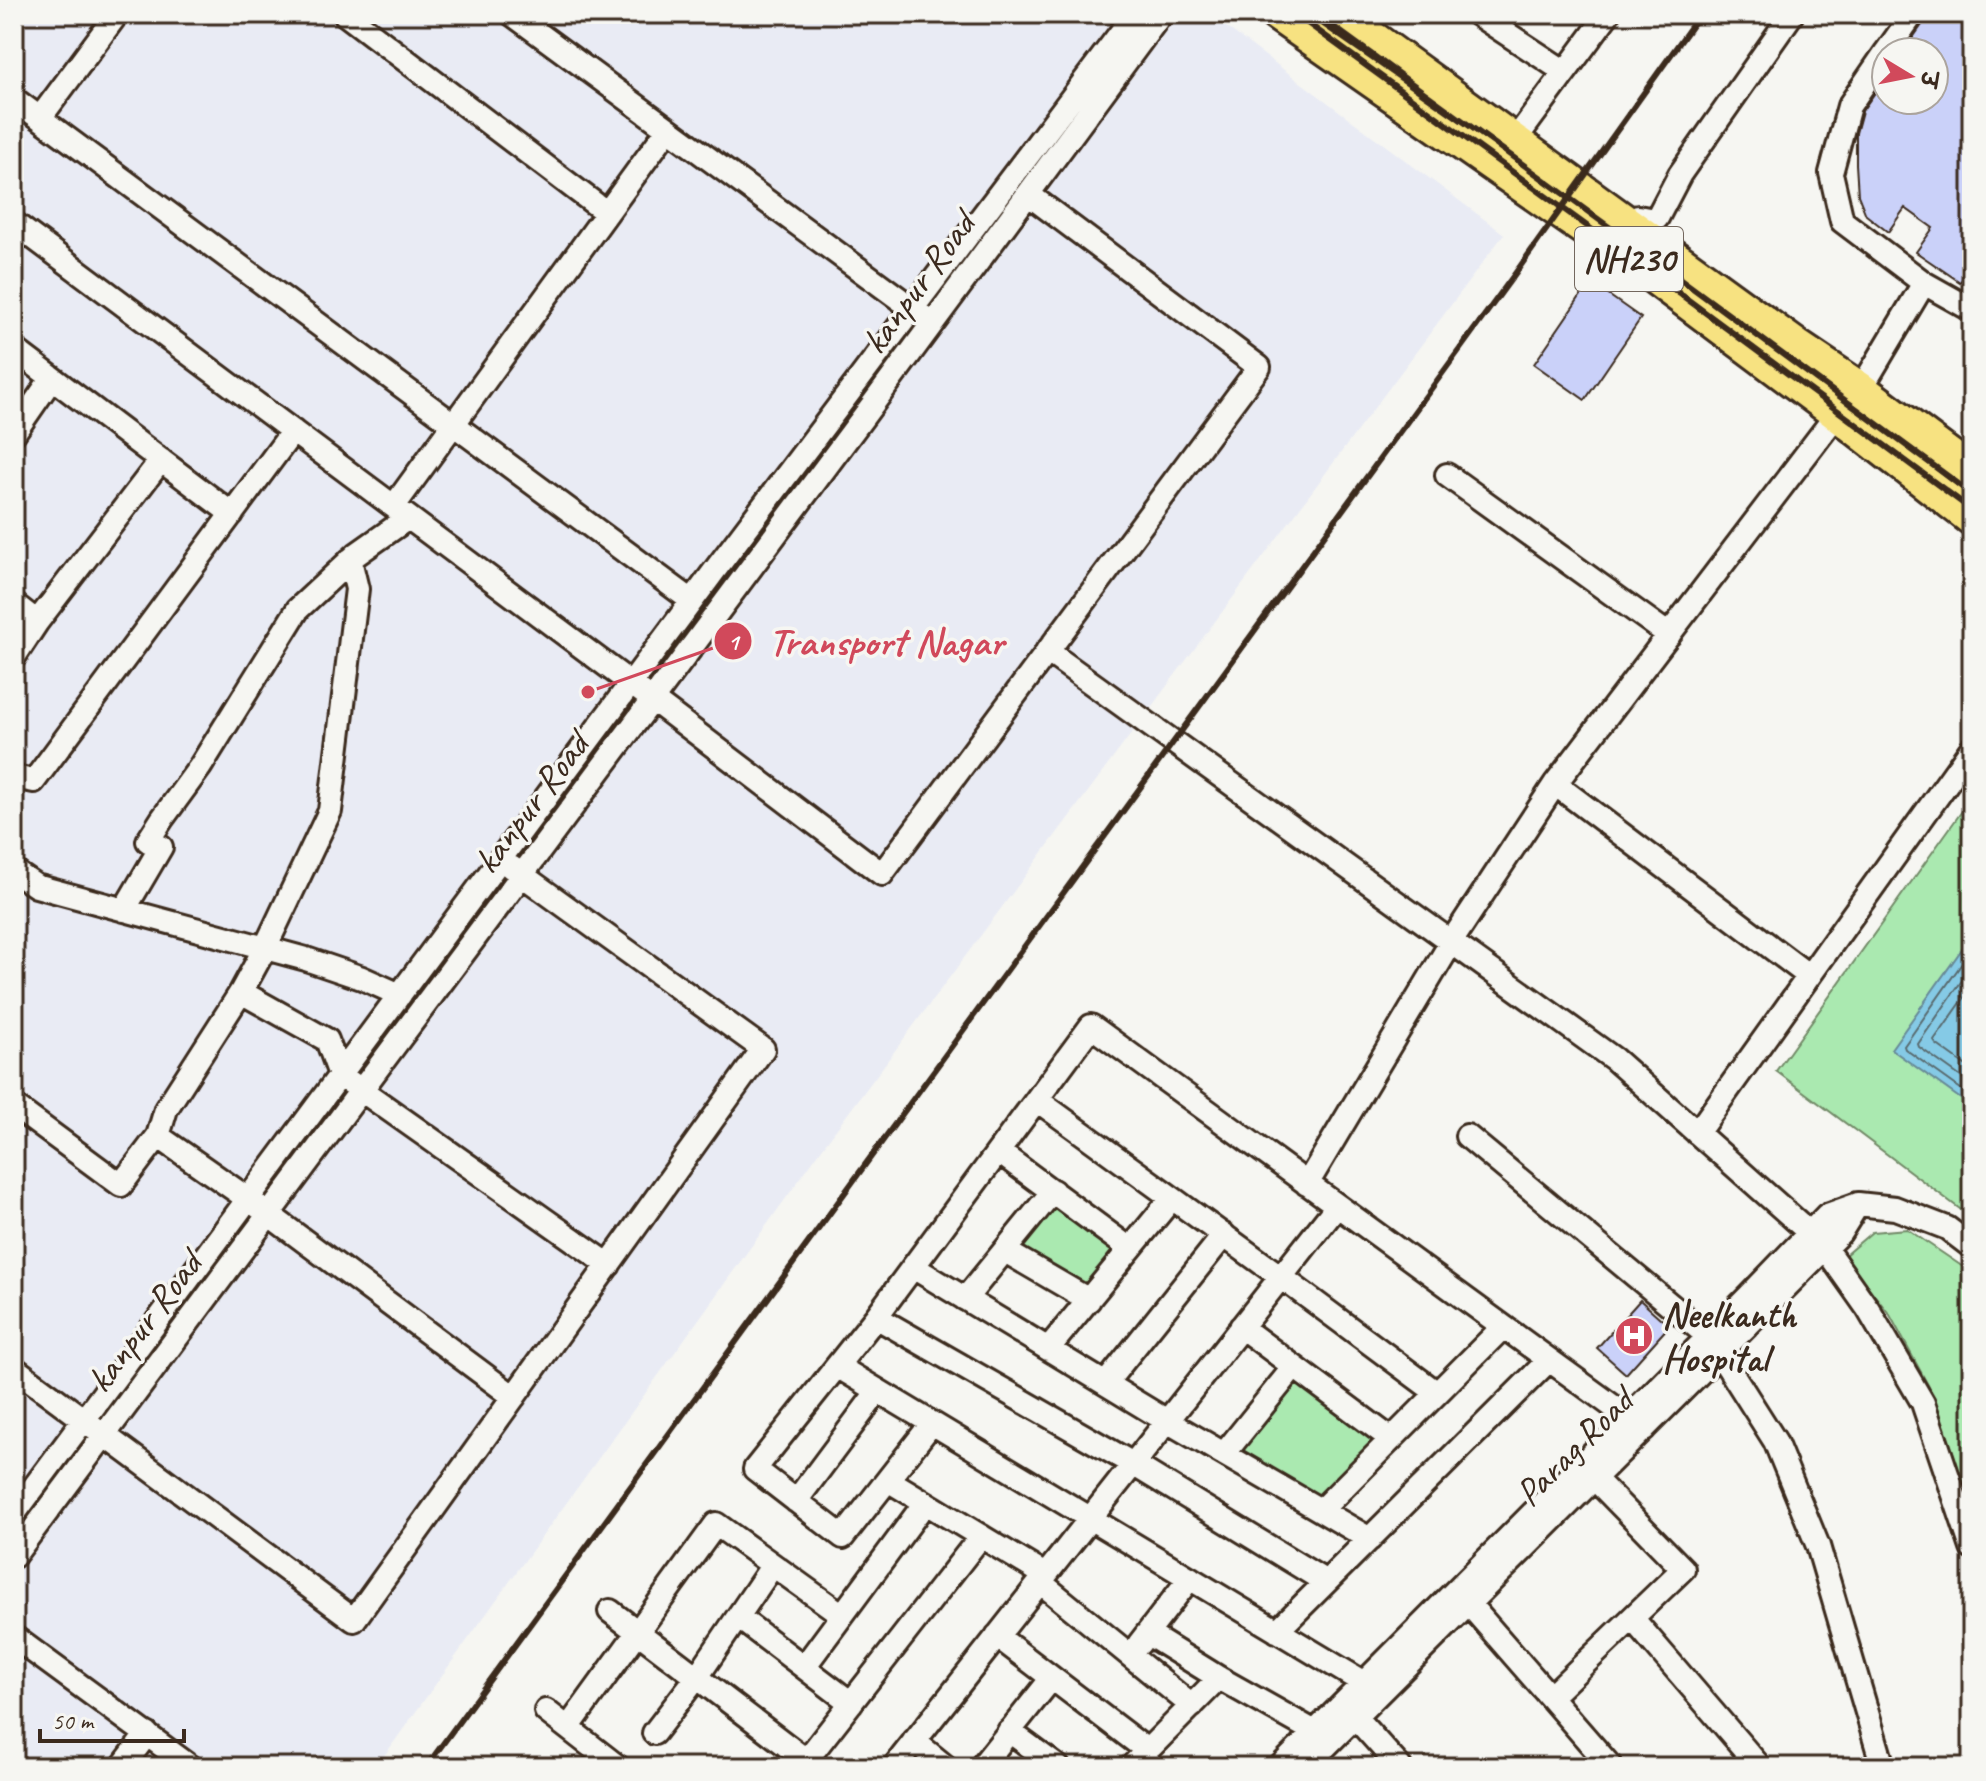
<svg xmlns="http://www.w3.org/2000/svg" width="1986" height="1781" viewBox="0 0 1986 1781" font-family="Caveat,'Playpen Sans Deva',sans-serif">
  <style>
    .built { fill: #e9ebf4 }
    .green { fill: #aae9b0; stroke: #728a67; stroke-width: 2 }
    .water { fill: #85cae6; stroke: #678a96; stroke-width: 2 }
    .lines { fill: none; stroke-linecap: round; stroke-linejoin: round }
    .shore { stroke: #596a6e; stroke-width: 2 }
    .building { fill: #cad1f9; stroke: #3b2a1e; stroke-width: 2 }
    .minor-casing { stroke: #3b2a1e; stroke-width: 28 }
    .highway-casing { stroke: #3b2a1e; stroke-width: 38 }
    .minor { stroke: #f6f6f2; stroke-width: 22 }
    .highway { stroke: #f7e281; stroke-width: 32 }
    .rail { stroke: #3b2a1e; stroke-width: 6 }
    .labels { text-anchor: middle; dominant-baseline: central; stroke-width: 7; stroke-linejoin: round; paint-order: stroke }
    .shield { fill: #f6f6f2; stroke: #73675e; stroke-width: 2 }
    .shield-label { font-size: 36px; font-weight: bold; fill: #3b2a1e }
    .street-label { font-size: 38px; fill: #3b2a1e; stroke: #f6f6f2 }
    .poi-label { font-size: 38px; font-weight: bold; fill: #3b2a1e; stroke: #f6f6f2; text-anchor: start }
    .leader { fill: none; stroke: #d1495b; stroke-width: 3 }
    .callout-dot { fill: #d1495b; stroke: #f6f6f2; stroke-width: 3 }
    .mark-label { font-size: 24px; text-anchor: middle; font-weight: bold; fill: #fff }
    .callout-label { font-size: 40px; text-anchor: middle; font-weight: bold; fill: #d1495b; stroke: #f6f6f2; stroke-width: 7; stroke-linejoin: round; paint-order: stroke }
  </style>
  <rect width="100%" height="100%" fill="#f6f6f2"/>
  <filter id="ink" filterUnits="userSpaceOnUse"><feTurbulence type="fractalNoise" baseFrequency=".0125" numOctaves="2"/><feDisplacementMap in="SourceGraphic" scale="16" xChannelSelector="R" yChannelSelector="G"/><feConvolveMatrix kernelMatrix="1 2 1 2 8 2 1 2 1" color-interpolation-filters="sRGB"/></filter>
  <g filter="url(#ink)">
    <!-- built -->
    <path class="built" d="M 14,14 L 1209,14 L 1504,234 L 820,1151 L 376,1767 L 14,1767 Z"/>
    <!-- green -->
    <path class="green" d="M 1972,797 L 1972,1218 L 1776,1071 Z
      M 1052,1199 L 1119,1248 L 1085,1290 L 1016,1249 Z
      M 1907,1229 L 1972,1273 L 1972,1515 L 1929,1387 L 1890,1315 L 1844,1256 L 1872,1232 Z
      M 1295,1378 L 1379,1440 L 1319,1501 L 1237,1450 Z"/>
    <!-- water -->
    <path class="water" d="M 1972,935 L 1972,1107 L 1891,1049 Z"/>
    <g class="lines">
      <!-- shore -->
      <path class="shore" d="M 1972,949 L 1904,1046 L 1905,1049 L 1972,1097
        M 1972,966 L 1918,1044 L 1919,1047 L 1972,1085
        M 1972,987 L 1934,1041 L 1936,1044 L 1972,1070"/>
    </g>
    <!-- building -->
    <path class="building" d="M 1927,14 L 1972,14 L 1972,265 L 1960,282 L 1916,252 L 1933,228 L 1905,208 L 1888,232 L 1866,215 L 1858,195 L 1856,164 L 1856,133 L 1862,111 L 1886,77 L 1886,100 L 1934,100 L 1934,52 L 1903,52 L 1924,22 Z
      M 1590,282 L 1641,318 L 1585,400 L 1534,364 Z
      M 1640,1300 L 1669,1326 L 1626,1374 L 1597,1348 Z"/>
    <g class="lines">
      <defs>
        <path id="minor" d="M 345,14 L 607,213
          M 512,14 L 924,317
          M 1477,14 L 1565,72
          M 1886,52 L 1913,14
          M 14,99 L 692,601
          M 40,118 L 117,14
          M 1515,140 L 1608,14
          M 14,223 L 653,700 L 882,874 L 1259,367 L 1028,194
          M 1629,224 L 1638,217 L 1649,219 L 1657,218 L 1680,174 L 1792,14
          M 1924,283 L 1972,310
          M 14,349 L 232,514
          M 1861,389 L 1924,283 L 1842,221 L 1831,173 L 1849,106 L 1886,52
          M 14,433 L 52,378
          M 1447,475 L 1669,635
          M 394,506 L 668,129
          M 14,604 L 37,622
          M 1047,651 L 1614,1059 L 1810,1233 L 1825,1248 L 1868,1309 L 1923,1403 L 1972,1548
          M 14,657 L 37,622 L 161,460
          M 14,777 L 34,781 L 293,431
          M 1555,784 L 1809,976
          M 14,871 L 36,886 L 306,959 L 362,978 L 400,995
          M 124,910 L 161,847 L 148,841 L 162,819 L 200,767 L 298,609 L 357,554 L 408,518
          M 241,992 L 327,1040 L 340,1075 L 609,1265
          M 1037,1100 L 1281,1277 L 1437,1393
          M 14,1106 L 121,1185 L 158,1136 L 248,1199 L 514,1397
          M 1697,1133 L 1972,748
          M 158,1136 L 166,1109 L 241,992 L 265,948 L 330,811 L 357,589 L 350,560
          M 1467,1136 L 1709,1337 L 1775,1441 L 1818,1546 L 1883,1767
          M 999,1152 L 1130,1249
          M 1307,1184 L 1455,936 L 1555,784 L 1837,414
          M 1005,1251 L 1089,1300
          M 913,1267 L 1167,1421 L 1370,1539
          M 965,1299 L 1053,1191
          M 876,1317 L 1133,1464 L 1326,1582
          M 1241,1327 L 1391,1439
          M 1048,1349 L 1172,1198
          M 837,1366 L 1374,1689
          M 14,1368 L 354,1620 L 763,1049 L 511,867
          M 1106,1383 L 1224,1235
          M 932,1423 L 843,1537 L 755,1469 L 876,1317 L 1091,1026 L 1644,1429
          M 1224,1454 L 1294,1367
          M 888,1480 L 1045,1575
          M 796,1501 L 878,1391
          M 1321,1510 L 1503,1327
          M 14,1514 L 715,570 L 1135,14
          M 14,1556 L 864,416 L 1161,14
          M 1040,1582 L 1192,1706
          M 1469,1604 L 1611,1767
          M 610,1611 L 815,1767
          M 738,1617 L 851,1703
          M 1632,1618 L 1760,1767
          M 1277,1631 L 1549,1360
          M 1148,1634 L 1219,1678 L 1315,1732
          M 997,1636 L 1148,1751
          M 14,1637 L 191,1767
          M 1139,1644 L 1190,1578
          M 804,1667 L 925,1503
          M 1550,1697 L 1683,1569 L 1594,1478
          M 546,1711 L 618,1767
          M 1355,1717 L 1400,1767
          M 568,1728 L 716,1524 L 841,1614
          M 1009,1731 L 1058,1767
          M 654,1733 L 697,1677 L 773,1565
          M 914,1741 L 946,1767
          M 122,1767 L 147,1734
          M 801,1767 L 981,1536
          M 894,1767 L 1337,1206
          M 981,1767 L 1052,1678
          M 1131,1767 L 1219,1678
          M 1280,1767 L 1748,1297 L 1827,1215 L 1858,1204 L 1895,1208 L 1947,1228 L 1972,1247
          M 1305,1767 L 1840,1233 L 1858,1204"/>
        <path id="highway" d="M 1276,14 L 1656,279 L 1837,414 L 1972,519
          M 1340,14 L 1797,346 L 1861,389 L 1972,472"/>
      </defs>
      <!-- minor casing -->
      <use href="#minor" class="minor-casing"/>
      <!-- highway casing -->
      <use href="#highway" class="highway-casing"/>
      <!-- minor -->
      <use href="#minor" class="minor"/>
      <!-- highway -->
      <use href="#highway" class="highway"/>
      <!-- rail -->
      <path class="rail" d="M 1295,14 L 1664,282 L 1972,510
        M 1316,14 L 1671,272 L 1972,494
        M 426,1767 L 1514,275 L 1700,14"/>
    </g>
  </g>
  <!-- icons -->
  <defs>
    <symbol id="hospital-disc" viewBox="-11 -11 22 22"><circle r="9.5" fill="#d1495b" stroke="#f6f6f2"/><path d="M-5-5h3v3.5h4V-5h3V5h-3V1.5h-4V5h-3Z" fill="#fff"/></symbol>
  </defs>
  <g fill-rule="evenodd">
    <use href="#hospital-disc" x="1612" y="1314" width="44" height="44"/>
  </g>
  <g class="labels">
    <!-- shield labels -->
    <rect class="shield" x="1575" y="227" width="108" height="64" rx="6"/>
    <g class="shield-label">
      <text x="1629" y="259">NH230</text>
    </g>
    <!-- street labels -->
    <g class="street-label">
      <text transform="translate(918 283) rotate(-54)">kanpur Road</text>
      <text transform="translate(531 803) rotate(-53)">kanpur Road</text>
      <text transform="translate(144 1322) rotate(-53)">kanpur Road</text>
      <text transform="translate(1574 1447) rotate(-45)">Parag Road</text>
    </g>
    <!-- poi labels -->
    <g class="poi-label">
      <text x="1662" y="1314">Neelkanth<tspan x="1662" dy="44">Hospital</tspan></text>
    </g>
  </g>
  <!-- callouts -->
  <path class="leader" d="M588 692L733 641"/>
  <g class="callout-dot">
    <circle cx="588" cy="692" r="8"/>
    <circle cx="733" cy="641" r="20"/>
  </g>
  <g class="mark-label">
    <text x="733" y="650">1</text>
  </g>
  <g class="callout-label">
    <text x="886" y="655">Transport Nagar</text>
  </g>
  <!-- margin -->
  <rect width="1986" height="1781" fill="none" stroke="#f6f6f2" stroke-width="48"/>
  <rect x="24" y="24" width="1938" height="1733" fill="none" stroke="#3b2a1e" stroke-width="3" filter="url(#ink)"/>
  <!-- north arrow -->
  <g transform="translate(1910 76) rotate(100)"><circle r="38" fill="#f6f6f2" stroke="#aba49d" stroke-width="2"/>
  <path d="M0-6L14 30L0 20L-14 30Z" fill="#d1495b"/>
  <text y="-12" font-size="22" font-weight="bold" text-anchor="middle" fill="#3b2a1e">उ</text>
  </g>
  <!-- scale -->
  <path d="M40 1729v12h144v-12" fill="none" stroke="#3b2a1e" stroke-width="4"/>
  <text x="52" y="1729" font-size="24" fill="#3b2a1e" stroke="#f6f6f2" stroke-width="6" paint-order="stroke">50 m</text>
</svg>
